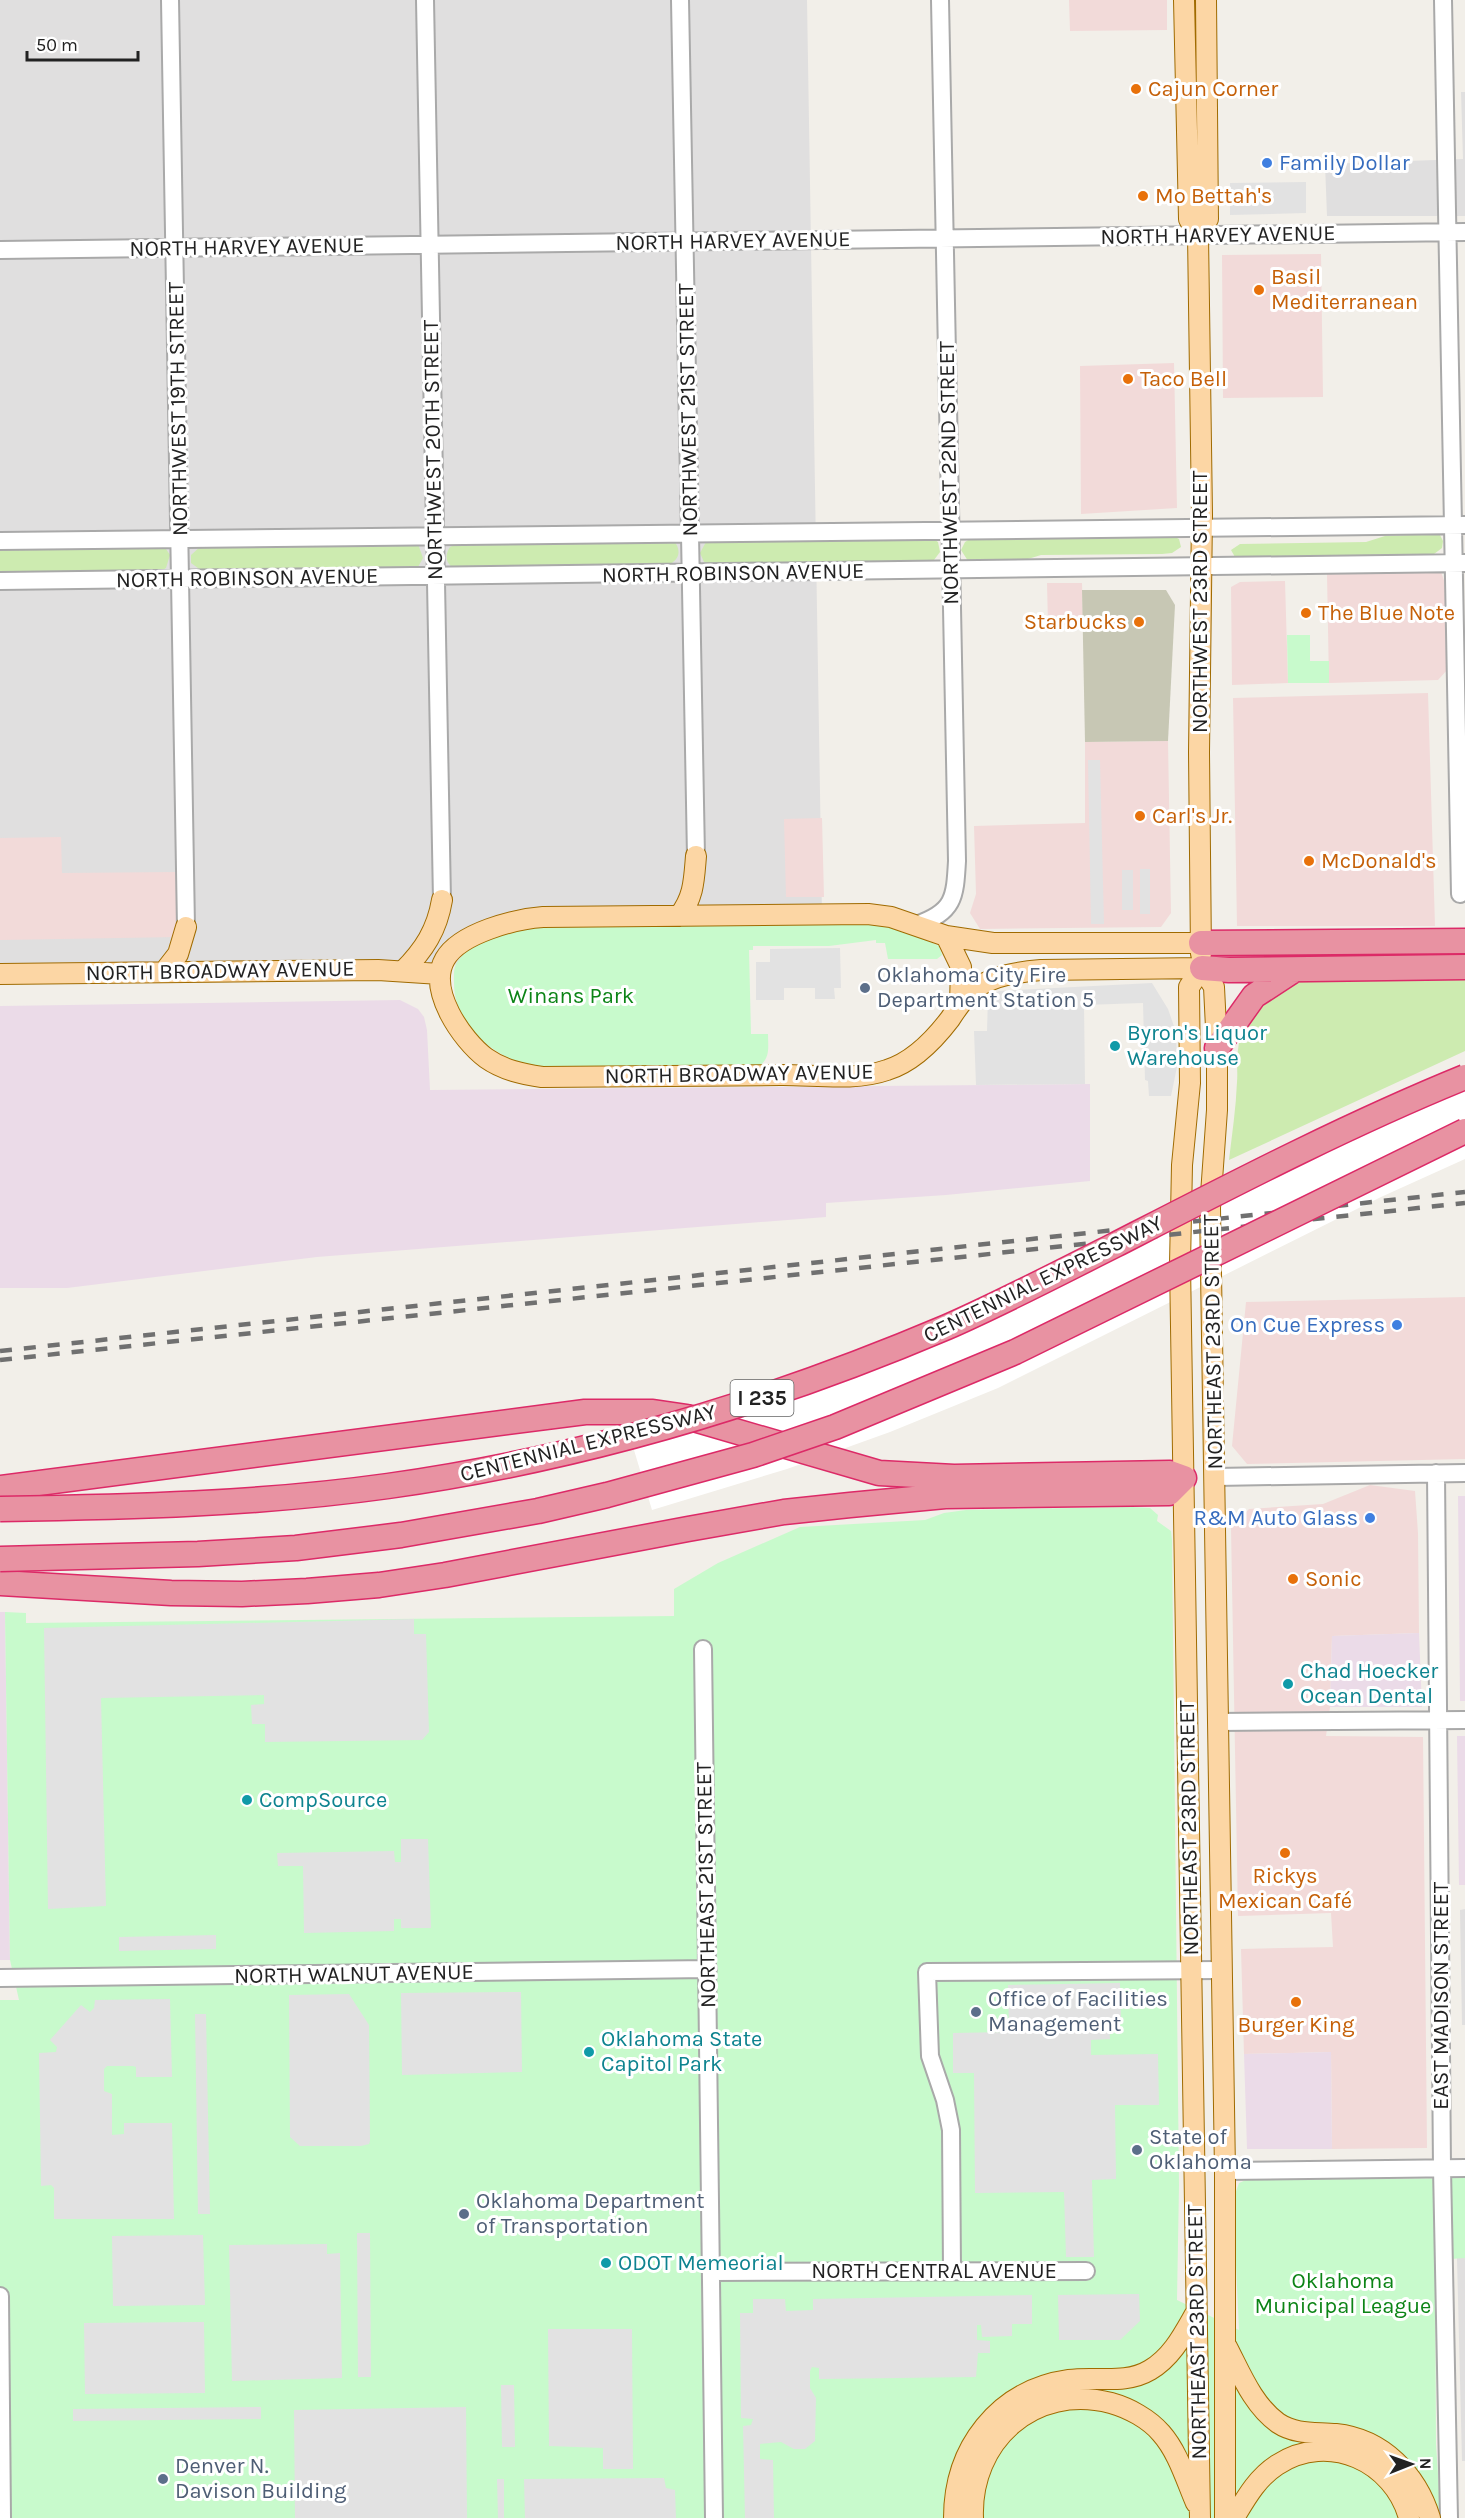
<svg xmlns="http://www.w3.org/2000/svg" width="1465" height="2518" viewBox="0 0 1465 2518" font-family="Karla,sans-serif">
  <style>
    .residential { fill: #e0dfdf }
    .commercial { fill: #f2dad9 }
    .industrial { fill: #ebdbe8 }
    .construction { fill: #c7c7b4 }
    .grass { fill: #cdebb0 }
    .park { fill: #c8facc }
    .parking { fill: #e2e2e2 }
    .pier { fill: #fff }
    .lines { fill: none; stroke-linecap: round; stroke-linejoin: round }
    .minor-casing { stroke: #a9a9a9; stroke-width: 20 }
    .major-casing { stroke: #a06b00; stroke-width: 22 }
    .highway-casing { stroke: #dc2a67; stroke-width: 27 }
    .minor { stroke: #fff; stroke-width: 16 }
    .major { stroke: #fcd6a4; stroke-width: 20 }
    .highway { stroke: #e892a2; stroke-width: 24 }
    .rail { stroke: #707070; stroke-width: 4.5; stroke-dasharray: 12 12; stroke-linecap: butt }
    .highway-bridge-casing { stroke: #dc2a67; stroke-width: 27; stroke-linecap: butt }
    .highway-bridge { stroke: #e892a2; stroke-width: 24 }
    .food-dot { fill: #e8710a; stroke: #fff; stroke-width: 2 }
    .shop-dot { fill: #3f7fe0; stroke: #fff; stroke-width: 2 }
    .service-dot { fill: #5c6f8a; stroke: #fff; stroke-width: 2 }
    .culture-dot { fill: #0f9aa8; stroke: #fff; stroke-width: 2 }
    .labels { text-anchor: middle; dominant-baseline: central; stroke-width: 6; stroke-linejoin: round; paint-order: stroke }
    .shield { fill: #fff; stroke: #646464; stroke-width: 1.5 }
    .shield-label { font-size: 21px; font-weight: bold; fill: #222 }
    .food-label { font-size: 22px; fill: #c56008; stroke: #fff; text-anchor: start }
    .shop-label { font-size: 22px; fill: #366cbe; stroke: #fff; text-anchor: end }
    .street-label { font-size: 22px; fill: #222; stroke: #fff }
    .service-label { font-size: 22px; fill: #4e5e75; stroke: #fff; text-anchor: start }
    .park-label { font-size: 22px; fill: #0c8416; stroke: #fff }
    .culture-label { font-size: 22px; fill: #0d838f; stroke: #fff; text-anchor: start }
  </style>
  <rect width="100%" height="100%" fill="#f2efe9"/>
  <!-- residential -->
  <path class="residential" d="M 0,0 L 807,0 L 822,914 L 533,918 L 440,974 L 0,972 Z
    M 1461,92 L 1465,92 L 1465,216 L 1327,216 L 1325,164 L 1463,159 Z
    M 1465,1909 L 1465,2025 L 1462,2025 L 1460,1910 Z
    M 1457,2258 L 1465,2258 L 1465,2461 L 1462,2461 Z"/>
  <!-- commercial -->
  <path class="commercial" d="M 1069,0 L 1167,0 L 1167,30 L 1070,31 Z
    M 1321,254 L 1323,397 L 1223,398 L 1222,255 Z
    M 1174,363 L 1177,508 L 1081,514 L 1080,366 Z
    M 1441,572 L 1445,583 L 1448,669 L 1438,680 L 1329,683 L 1327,574 Z
    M 1285,581 L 1288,683 L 1232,685 L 1231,587 L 1240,582 Z
    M 1047,583 L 1082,583 L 1083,625 L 1048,625 Z
    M 1428,693 L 1435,926 L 1237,926 L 1233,698 Z
    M 1168,741 L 1171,913 L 1161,927 L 980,929 L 970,913 L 976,894 L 974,826 L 1085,823 L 1085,742 Z
    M 822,818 L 824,897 L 786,897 L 784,819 Z
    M 61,837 L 62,873 L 177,872 L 178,937 L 0,940 L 0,838 Z
    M 1465,1297 L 1465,1459 L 1247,1464 L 1232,1446 L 1246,1302 Z
    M 1370,1485 L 1415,1491 L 1418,1533 L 1419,1633 L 1332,1636 L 1330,1707 L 1326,1736 L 1423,1737 L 1427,2148 L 1332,2149 L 1331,2052 L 1244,2054 L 1241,1949 L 1333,1947 L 1331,1913 L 1238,1916 L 1231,1528 L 1249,1509 L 1323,1504 Z"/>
  <!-- industrial -->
  <path class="industrial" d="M 400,1000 L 418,1009 L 424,1017 L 427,1030 L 430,1090 L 1090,1084 L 1090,1181 L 946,1195 L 826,1203 L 826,1217 L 317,1257 L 67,1288 L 0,1288 L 0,1006 Z
    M 1458,1496 L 1465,1496 L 1465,1701 L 1460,1701 Z
    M 0,1612 L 5,1612 L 10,1960 L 0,1960 Z
    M 1419,1633 L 1422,1707 L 1330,1707 L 1332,1636 Z
    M 1457,1736 L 1465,1736 L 1465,1885 L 1459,1885 Z
    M 1331,2052 L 1332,2149 L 1247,2149 L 1244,2054 Z"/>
  <!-- construction -->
  <path class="construction" d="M 1082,590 L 1166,590 L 1175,605 L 1168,741 L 1085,742 Z"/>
  <!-- grass -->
  <path class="grass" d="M 1432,534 L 1440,535 L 1443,541 L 1442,548 L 1434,554 L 1240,557 L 1235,557 L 1231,550 L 1240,544 L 1366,542 L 1385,536 Z
    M 1173,536 L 1179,539 L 1181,547 L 1172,553 L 1162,554 L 1041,555 L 1018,562 L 968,561 L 961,550 L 965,542 L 973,537 Z
    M 932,538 L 938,542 L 940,552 L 934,560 L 928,563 L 713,565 L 704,562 L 700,553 L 706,542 Z
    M 674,541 C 682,551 679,560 668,565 L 455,569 C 446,564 444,556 450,547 L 457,544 Z
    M 418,544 L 423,558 L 418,567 L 413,569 L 202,571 L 191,563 L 191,555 L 201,546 Z
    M 159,546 L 166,549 L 170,555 L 166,568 L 159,572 L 0,573 L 0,548 Z
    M 1465,979 L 1465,1051 L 1229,1160 C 1232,1134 1236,1108 1237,1082 C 1238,1071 1236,1060 1238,1050 C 1241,1018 1270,990 1299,982 Z"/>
  <!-- park -->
  <path class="park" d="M 1287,635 L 1310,635 L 1310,661 L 1329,661 L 1329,683 L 1288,683 Z
    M 877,923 C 899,929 918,936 939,946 L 942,955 L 937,959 L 888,959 L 885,943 L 876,943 L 876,940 L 829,946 L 753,946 L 753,950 L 749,950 L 751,1034 L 768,1034 C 768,1047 771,1060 757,1067 L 538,1067 C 497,1060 454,1028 454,983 C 454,975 453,967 458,961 C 474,938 511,931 536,925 Z
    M 1132,1507 L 1150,1508 L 1158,1515 L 1157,1521 L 1171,1531 L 1172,1540 L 1179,2185 L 1177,2300 L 1239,2330 L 1233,2200 L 1239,2183 L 1246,2180 L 1465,2178 L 1465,2258 L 1435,2260 L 1436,2444 L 1441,2518 L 0,2518 L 0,2000 L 19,2000 L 10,1960 L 5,1612 L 26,1613 L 26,1623 L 674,1616 L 674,1589 L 718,1563 L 800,1527 L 925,1520 L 944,1513 L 966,1510 Z"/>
  <!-- parking -->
  <path class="parking" d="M 1306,182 L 1306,213 L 1230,215 L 1230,183 Z
    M 1088,760 L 1100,760 L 1104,924 L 1091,924 Z
    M 1140,869 L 1150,869 L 1150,914 L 1140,914 Z
    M 1122,870 L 1133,870 L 1133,910 L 1122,910 Z
    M 840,948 L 841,988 L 834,988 L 835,999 L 815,999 L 815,988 L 784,988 L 784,1000 L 756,1000 L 756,962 L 770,962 L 770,949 Z
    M 1152,983 L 1168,1009 L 1176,1032 L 1177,1067 L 1171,1096 L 1149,1096 L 1148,1081 L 1145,1080 L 1143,1003 L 1084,1005 L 1085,1084 L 976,1085 L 974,1031 L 987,1031 L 988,998 L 999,991 Z
    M 414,1619 L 414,1634 L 426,1634 L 429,1732 L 422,1740 L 265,1742 L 265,1724 L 252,1724 L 251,1705 L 264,1704 L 264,1695 L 101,1698 L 106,1906 L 48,1909 L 44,1628 Z
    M 401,1839 L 428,1839 L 431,1928 L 401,1928 L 401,1919 L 394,1919 L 394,1931 L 304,1933 L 303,1866 L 278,1866 L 277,1853 L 394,1851 L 395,1862 L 401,1862 Z
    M 216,1935 L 216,1949 L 119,1951 L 119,1937 Z
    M 1120,1983 L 1121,2019 L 1109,2019 L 1110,2039 L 1091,2040 L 1091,2055 L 1158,2054 L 1159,2105 L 1115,2105 L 1116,2179 L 1092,2180 L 1094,2257 L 1066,2257 L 1064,2192 L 975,2193 L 974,2073 L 953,2073 L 953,2033 L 1009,2032 L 1008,1985 Z
    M 521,1992 L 522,2072 L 402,2075 L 401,1993 Z
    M 349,1994 L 369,2025 L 370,2141 L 369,2144 L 361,2146 L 300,2146 L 290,2137 L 289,1995 Z
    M 170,1999 L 172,2077 L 136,2077 L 136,2067 L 133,2066 L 107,2066 L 104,2069 L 104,2091 L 112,2094 L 112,2135 L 124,2134 L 124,2123 L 172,2123 L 174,2219 L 54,2219 L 54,2188 L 51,2185 L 41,2186 L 39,2053 L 56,2052 L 57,2047 L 50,2040 L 81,2005 L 90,2012 L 94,2008 L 95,2000 Z
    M 195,2014 L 206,2014 L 210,2214 L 198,2214 Z
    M 357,2233 L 370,2233 L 371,2377 L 358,2377 Z
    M 203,2235 L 205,2305 L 113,2306 L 112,2236 Z
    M 327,2244 L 327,2254 L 340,2253 L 342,2378 L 232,2381 L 229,2245 Z
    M 1139,2294 L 1140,2321 L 1120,2340 L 1059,2340 L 1058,2295 Z
    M 1032,2295 L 1032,2324 L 1012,2324 L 1012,2336 L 982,2337 L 981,2325 L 977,2325 L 977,2340 L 990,2341 L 990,2353 L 978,2353 L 976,2377 L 819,2379 L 819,2368 L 812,2367 L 810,2371 L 810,2388 L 816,2398 L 815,2441 L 805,2449 L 794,2449 L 781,2442 L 760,2444 L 760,2459 L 773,2460 L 774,2518 L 745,2518 L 743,2426 L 751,2425 L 753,2419 L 741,2418 L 740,2313 L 753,2313 L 753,2299 L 785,2299 L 786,2311 L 813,2310 L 813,2299 Z
    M 204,2322 L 205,2393 L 85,2394 L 84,2323 Z
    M 548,2329 L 632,2329 L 633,2469 L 603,2469 L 603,2448 L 549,2446 Z
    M 501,2385 L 514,2385 L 515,2447 L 502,2447 Z
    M 261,2407 L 261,2419 L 73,2421 L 73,2409 Z
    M 466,2407 L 467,2518 L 295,2518 L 294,2410 Z
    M 664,2478 L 666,2488 L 675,2490 L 676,2518 L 525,2518 L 524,2479 Z
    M 497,2479 L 504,2479 L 504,2518 L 498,2518 Z"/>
  <!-- pier -->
  <path class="pier" d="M 1465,1067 L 1465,1159 L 1381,1197 L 998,1388 L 890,1432 L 787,1469 L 652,1510 L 628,1430 L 699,1410 L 946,1319 Z"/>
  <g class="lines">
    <defs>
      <path id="minor" d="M 170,0 L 186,927
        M 425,0 L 442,900
        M 680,0 L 696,856
        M 1443,0 L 1460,894
        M 0,250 L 1465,232
        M 0,541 L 1465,525
        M 0,581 L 1465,563
        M 916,925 C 954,912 955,898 957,861 L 940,0
        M 1436,1473 L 1442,2168 L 1449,2518
        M 1216,1477 L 1465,1473
        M 703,1649 L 714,2518
        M 1218,1722 L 1465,1720
        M 0,1978 L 708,1969
        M 1225,2171 L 1465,2168
        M 952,2271 L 951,2130 L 945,2100 L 930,2056 L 927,1972 L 1221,1970
        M 711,2272 L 1086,2271
        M 0,2296 L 2,2518"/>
      <path id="major" d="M 1184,0 L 1189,219 L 1198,235 L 1202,515 L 1199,752 L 1201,954
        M 1198,235 L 1208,219 L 1206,0
        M 679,916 C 694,897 694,880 696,856
        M 946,936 L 961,967 L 960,1004
        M 1201,943 L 993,943 L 946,936 L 891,917 L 868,914 L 543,917 C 515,919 460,933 445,959 C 427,990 462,1040 486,1058 C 503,1070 522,1074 542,1077 C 623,1076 703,1076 783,1075 C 816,1075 856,1081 887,1070 C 913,1062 934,1040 950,1019 C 957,1008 965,996 976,988 C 995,975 1019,972 1041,970 L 1202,968
        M 1202,968 L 1214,987 L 1217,1048 L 1217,1110 L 1210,1208 L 1225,2171 L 1225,2518
        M 403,971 C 424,950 437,930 442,900
        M 164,972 L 178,954 L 186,927
        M 0,974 L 378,970 L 440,974
        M 1227,2347 C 1241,2374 1253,2405 1278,2423 C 1296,2435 1316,2432 1336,2434 C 1383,2439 1417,2475 1430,2518
        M 954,2518 C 954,2448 998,2390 1069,2380 C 1096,2376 1125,2385 1150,2370 C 1172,2357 1183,2335 1195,2314
        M 973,2518 C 970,2441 1034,2383 1111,2403 C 1129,2408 1149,2419 1161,2433 C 1178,2452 1186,2480 1196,2503
        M 1200,2518 L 1180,1264 L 1182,1165 L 1190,1083 L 1189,987 L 1202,968
        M 1234,2518 C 1246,2498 1257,2478 1277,2465 C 1329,2431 1394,2462 1409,2518"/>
      <path id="highway" d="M 1201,943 L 1465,941
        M 1202,968 L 1229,970 L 1465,967
        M 1217,1048 L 1254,996 L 1294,970
        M 0,1488 L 585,1412 L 653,1412 L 687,1417 L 879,1473 L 954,1477 L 1170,1473 L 1184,1478 L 1169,1493 L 945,1496 L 850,1505 L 784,1512 L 688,1529 L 445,1575 L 379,1585 L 307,1591 L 242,1594 L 171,1593 L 0,1583"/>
    </defs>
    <!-- minor casing -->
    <use href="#minor" class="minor-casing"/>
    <!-- major casing -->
    <use href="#major" class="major-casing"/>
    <!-- highway casing -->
    <use href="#highway" class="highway-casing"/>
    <!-- minor -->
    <use href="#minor" class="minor"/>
    <!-- major -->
    <use href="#major" class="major"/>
    <!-- highway -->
    <use href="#highway" class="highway"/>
    <!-- rail -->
    <path class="rail" d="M 0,1351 L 1465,1192
      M 0,1360 L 1465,1203"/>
    <defs>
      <path id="highway-bridge" d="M 0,1509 C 130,1507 259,1504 388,1486 C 581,1459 768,1403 947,1327 C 1004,1302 1059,1273 1115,1245 C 1228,1187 1347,1125 1465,1077
        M 0,1559 L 198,1554 L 296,1548 L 401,1535 L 538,1511 L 607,1495 L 753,1455 L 835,1427 L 1015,1352 L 1465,1131"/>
    </defs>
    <!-- highway-bridge casing -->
    <use href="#highway-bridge" class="highway-bridge-casing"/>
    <!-- highway-bridge -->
    <use href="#highway-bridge" class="highway-bridge"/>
  </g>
  <!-- markers -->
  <g class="food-dot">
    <circle cx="1136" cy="89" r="6"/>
    <circle cx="1143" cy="196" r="6"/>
    <circle cx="1259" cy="290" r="6"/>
    <circle cx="1128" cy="379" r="6"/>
    <circle cx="1306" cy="613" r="6"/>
    <circle cx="1139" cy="622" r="6"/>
    <circle cx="1140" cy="816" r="6"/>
    <circle cx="1309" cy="861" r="6"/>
    <circle cx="1293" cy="1579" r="6"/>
    <circle cx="1285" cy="1853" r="6"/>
    <circle cx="1296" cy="2002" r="6"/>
  </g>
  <g class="shop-dot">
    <circle cx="1267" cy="163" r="6"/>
    <circle cx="1397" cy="1325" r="6"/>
    <circle cx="1370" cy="1518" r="6"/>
  </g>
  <g class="service-dot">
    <circle cx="865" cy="988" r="6"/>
    <circle cx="976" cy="2012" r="6"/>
    <circle cx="1137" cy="2150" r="6"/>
    <circle cx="464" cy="2214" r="6"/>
    <circle cx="163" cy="2479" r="6"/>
  </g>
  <g class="culture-dot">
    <circle cx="1115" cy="1046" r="6"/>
    <circle cx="1288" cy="1684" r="6"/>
    <circle cx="247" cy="1800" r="6"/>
    <circle cx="589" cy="2052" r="6"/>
    <circle cx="606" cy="2263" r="6"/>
  </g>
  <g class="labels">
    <!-- shield labels -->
    <rect class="shield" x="730.5" y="1380" width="63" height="36" rx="4.5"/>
    <g class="shield-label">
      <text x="762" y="1398">I 235</text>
    </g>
    <!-- food labels -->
    <g class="food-label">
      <text x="1148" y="89">Cajun Corner</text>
      <text x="1155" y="196">Mo Bettah's</text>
      <text x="1271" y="277">Basil<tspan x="1271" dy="25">Mediterranean</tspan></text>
      <text x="1140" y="379">Taco Bell</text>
      <text x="1318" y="613">The Blue Note</text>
      <text x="1127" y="622" text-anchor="end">Starbucks</text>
      <text x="1152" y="816">Carl's Jr.</text>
      <text x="1321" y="861">McDonald's</text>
      <text x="1305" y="1579">Sonic</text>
      <text x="1285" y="1876" text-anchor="middle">Rickys<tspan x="1285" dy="25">Mexican Café</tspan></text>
      <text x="1296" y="2025" text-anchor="middle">Burger King</text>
    </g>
    <!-- shop labels -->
    <g class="shop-label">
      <text x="1279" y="163" text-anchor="start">Family Dollar</text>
      <text x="1385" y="1325">On Cue Express</text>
      <text x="1358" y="1518">R&amp;M Auto Glass</text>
    </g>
    <!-- street labels -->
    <g class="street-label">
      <text transform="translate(1218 235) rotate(-1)">NORTH HARVEY AVENUE</text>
      <text transform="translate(733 241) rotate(-1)">NORTH HARVEY AVENUE</text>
      <text transform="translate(247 247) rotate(-1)">NORTH HARVEY AVENUE</text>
      <text transform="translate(178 409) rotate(-91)">NORTHWEST 19TH STREET</text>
      <text transform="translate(688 410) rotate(-91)">NORTHWEST 21ST STREET</text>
      <text transform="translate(433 450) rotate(-91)">NORTHWEST 20TH STREET</text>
      <text transform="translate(949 473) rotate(-91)">NORTHWEST 22ND STREET</text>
      <text transform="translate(733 573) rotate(-1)">NORTH ROBINSON AVENUE</text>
      <text transform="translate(247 578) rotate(-1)">NORTH ROBINSON AVENUE</text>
      <text transform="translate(1200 602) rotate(-90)">NORTHWEST 23RD STREET</text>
      <text transform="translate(220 971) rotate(-1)">NORTH BROADWAY AVENUE</text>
      <text transform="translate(739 1074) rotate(-1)">NORTH BROADWAY AVENUE</text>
      <text transform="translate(1043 1279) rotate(-26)">CENTENNIAL EXPRESSWAY</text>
      <text transform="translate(1213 1342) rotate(-91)">NORTHEAST 23RD STREET</text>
      <text transform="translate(588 1443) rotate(-14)">CENTENNIAL EXPRESSWAY</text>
      <text transform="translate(1189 1828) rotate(-91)">NORTHEAST 23RD STREET</text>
      <text transform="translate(706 1885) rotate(-91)">NORTHEAST 21ST STREET</text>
      <text transform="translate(354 1974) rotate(-1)">NORTH WALNUT AVENUE</text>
      <text transform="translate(1441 1996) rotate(-90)">EAST MADISON STREET</text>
      <text x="934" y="2271">NORTH CENTRAL AVENUE</text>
      <text transform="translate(1197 2332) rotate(-91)">NORTHEAST 23RD STREET</text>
    </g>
    <!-- service labels -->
    <g class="service-label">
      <text x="877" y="975">Oklahoma City Fire<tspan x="877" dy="25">Department Station 5</tspan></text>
      <text x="988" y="1999">Office of Facilities<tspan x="988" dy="25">Management</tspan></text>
      <text x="1149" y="2137">State of<tspan x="1149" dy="25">Oklahoma</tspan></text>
      <text x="476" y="2201">Oklahoma Department<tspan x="476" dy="25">of Transportation</tspan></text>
      <text x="175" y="2466">Denver N.<tspan x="175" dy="25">Davison Building</tspan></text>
    </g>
    <!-- park labels -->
    <g class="park-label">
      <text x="571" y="996">Winans Park</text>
      <text x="1343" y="2281">Oklahoma<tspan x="1343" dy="25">Municipal League</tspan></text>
    </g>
    <!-- culture labels -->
    <g class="culture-label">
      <text x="1127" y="1033">Byron's Liquor<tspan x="1127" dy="25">Warehouse</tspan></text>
      <text x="1300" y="1671">Chad Hoecker<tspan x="1300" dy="25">Ocean Dental</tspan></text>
      <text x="259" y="1800">CompSource</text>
      <text x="601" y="2039">Oklahoma State<tspan x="601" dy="25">Capitol Park</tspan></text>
      <text x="618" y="2263">ODOT Memeorial</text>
    </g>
  </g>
  <!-- north arrow -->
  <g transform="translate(1411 2464) rotate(89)" stroke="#ffffff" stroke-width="4.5" paint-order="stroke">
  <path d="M0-4.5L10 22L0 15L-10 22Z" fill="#222222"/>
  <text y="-9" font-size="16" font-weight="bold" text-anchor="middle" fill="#222222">N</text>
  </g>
  <!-- scale -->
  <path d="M27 51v9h111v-9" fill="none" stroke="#222222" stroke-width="3"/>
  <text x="36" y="51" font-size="18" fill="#222222" stroke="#ffffff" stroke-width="4.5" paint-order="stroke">50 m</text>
</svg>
